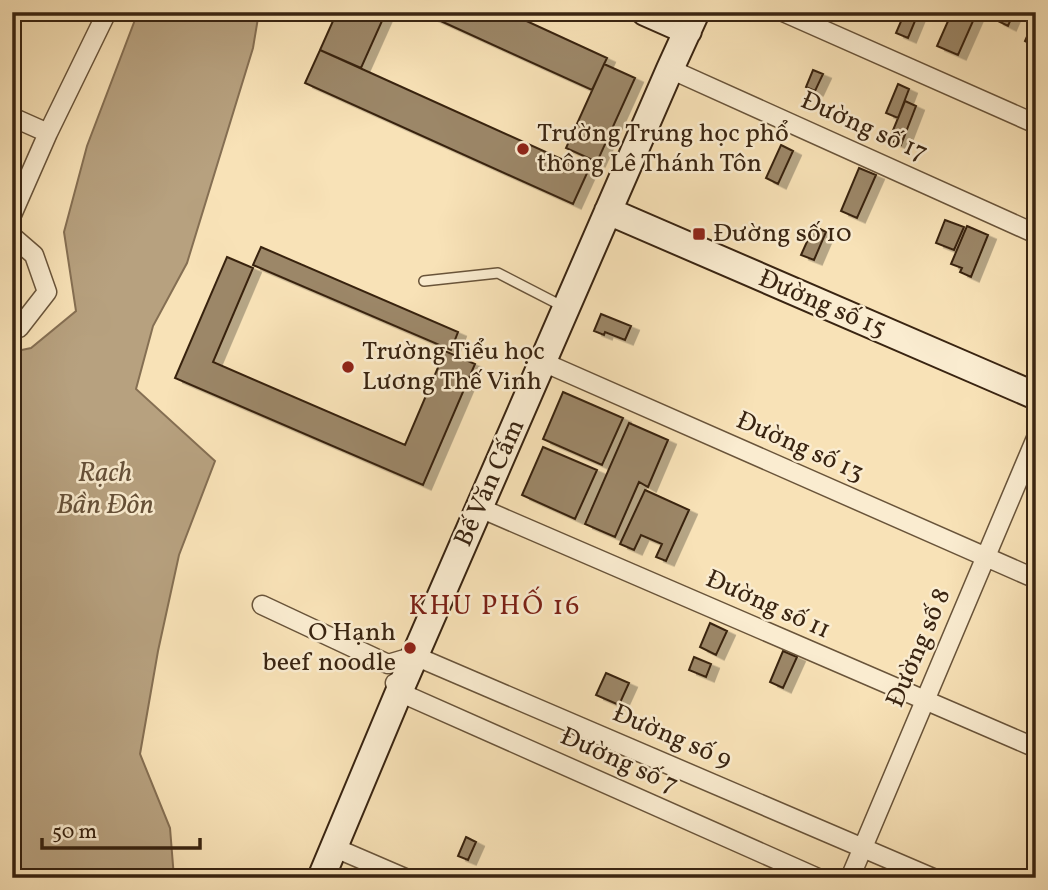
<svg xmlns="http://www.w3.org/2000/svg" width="1048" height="890" viewBox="0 0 1048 890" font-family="Vollkorn,serif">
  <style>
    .water { fill: #b7a17f; stroke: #856f53; stroke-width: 2 }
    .building { fill: #9c8767; stroke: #392411; stroke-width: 2; filter: url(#shadow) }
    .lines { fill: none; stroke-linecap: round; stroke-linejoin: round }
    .lane-casing { stroke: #69543a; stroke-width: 12 }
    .street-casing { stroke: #69543a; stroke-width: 21 }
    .secondary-casing { stroke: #392411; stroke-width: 30 }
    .lane { stroke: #faecd0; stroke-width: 9 }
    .street { stroke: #faecd0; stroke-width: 18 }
    .secondary { stroke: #faecd0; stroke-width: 26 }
    .poi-dot { fill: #8f2418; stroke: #faecd0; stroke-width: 2.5 }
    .labels { text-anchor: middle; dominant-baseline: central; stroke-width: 5; stroke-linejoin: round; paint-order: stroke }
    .street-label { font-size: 26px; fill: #392411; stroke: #faecd0 }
    .poi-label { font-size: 26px; fill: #392411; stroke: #faecd0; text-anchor: start }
    .water-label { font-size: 28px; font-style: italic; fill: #655038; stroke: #faecd0 }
    .neighbourhood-label { font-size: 28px; letter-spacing: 2px; fill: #7a1f14; stroke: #faecd0 }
  </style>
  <defs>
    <filter id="shadow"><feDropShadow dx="8" dy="4.5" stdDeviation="0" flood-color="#0004"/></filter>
  </defs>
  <rect width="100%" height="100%" fill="#f8e2b7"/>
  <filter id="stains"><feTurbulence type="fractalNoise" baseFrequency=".00286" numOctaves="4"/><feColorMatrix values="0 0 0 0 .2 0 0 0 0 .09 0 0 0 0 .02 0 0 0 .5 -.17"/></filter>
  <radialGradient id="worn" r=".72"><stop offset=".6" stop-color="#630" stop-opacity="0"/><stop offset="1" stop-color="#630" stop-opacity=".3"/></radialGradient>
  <!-- water -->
  <path class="water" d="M 138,12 L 259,12 L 253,48 L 187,263 L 153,326 L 136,389 L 215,461 L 179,555 L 158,651 L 140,754 L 170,828 L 174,878 L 12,878 L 12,352 L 31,348 L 76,311 L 64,232 L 87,146 Z"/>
  <!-- building -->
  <path class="building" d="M 337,12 L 386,12 L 361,68 L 320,50 Z
    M 421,12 L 507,12 L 607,58 L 592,90 Z
    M 905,12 L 917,16 L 908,38 L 896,33 Z
    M 952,12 L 977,12 L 958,55 L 937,46 Z
    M 1000,12 L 1014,12 L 1008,26 L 996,20 Z
    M 1036,16 L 1036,47 L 1025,41 Z
    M 320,50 L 588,171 L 573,204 L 305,83 Z
    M 604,64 L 635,78 L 597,162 L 566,148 Z
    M 813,70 L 823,74 L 815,91 L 806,87 Z
    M 898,84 L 909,89 L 898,118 L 886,113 Z
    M 905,101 L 916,106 L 901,145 L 889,140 Z
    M 781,145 L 793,151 L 778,184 L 766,178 Z
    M 859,168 L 876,175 L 857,218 L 841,211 Z
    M 945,220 L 964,227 L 954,250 L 936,243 Z
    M 814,226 L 826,232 L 814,260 L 801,255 Z
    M 967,226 L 988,235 L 971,277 L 960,272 L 962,268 L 951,264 Z
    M 261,247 L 458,332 L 451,350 L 253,265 Z
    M 227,257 L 253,268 L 213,362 L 405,445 L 445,351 L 475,364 L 423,485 L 175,378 Z
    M 601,314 L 631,326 L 625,340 L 605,332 L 604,335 L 594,331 Z
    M 563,392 L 623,418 L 602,465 L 543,439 Z
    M 629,423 L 668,440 L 648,487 L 639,482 L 615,537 L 585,524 Z
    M 543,447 L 597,470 L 575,519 L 522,495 Z
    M 645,490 L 689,510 L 666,561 L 656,557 L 662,544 L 641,535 L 634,550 L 620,544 Z
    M 710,623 L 727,631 L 716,655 L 700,647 Z
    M 783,651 L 797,657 L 783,688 L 770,682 Z
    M 694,657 L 711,664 L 706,677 L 689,670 Z
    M 606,673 L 629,683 L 619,705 L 596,695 Z
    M 466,837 L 476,842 L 468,860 L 458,856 Z"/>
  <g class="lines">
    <defs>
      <path id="lane" d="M 424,281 L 498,273 L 564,307"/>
      <path id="street" d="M 783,12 L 1036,124
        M 670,69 L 1036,234
        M 12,117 L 48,133
        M 12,215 L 48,133 L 107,12
        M 12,236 L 34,255 L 47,292 L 19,328
        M 543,362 L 1036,579
        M 480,508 L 1036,748
        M 262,605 L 388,664 L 415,656 L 933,878
        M 395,683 L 399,692 L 818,878
        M 333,847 L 405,878
        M 850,878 L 1036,438"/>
      <path id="secondary" d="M 645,12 L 688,31
        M 608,211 L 1036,396
        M 321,878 L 399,692 L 670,69 L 696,12"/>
    </defs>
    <!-- lane casing -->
    <use href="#lane" class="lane-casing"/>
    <!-- street casing -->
    <use href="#street" class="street-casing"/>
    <!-- secondary casing -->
    <use href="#secondary" class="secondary-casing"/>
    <!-- lane -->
    <use href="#lane" class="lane"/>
    <!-- street -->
    <use href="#street" class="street"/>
    <!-- secondary -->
    <use href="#secondary" class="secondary"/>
  </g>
  <!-- markers -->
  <g class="poi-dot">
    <circle cx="523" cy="149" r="7"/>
    <rect x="692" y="227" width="14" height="14" rx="3.5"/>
    <circle cx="348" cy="367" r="7"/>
    <circle cx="410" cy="648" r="7"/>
  </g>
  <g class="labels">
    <!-- street labels -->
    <g class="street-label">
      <text transform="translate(864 127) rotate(24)">Đường số 17</text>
      <text transform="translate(822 304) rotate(23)">Đường số 15</text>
      <text transform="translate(800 447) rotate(24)">Đường số 13</text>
      <text transform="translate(490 483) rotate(-66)">Bế Văn Cấm</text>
      <text transform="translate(768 605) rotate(24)">Đường số 11</text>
      <text transform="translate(919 648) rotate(-67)">Đường số 8</text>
      <text transform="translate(672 737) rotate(23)">Đường số 9</text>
      <text transform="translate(619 761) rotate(24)">Đường số 7</text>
    </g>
    <!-- poi labels -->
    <g class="poi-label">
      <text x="537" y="134">Trường Trung học phổ<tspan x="537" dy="30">thông Lê Thánh Tôn</tspan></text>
      <text x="713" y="234">Đường số 10</text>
      <text x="362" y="352">Trường Tiểu học<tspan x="362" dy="30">Lương Thế Vinh</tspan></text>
      <text x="396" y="633" text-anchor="end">O Hạnh<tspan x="396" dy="30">beef noodle</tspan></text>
    </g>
    <!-- water labels -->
    <g class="water-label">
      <text x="105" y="473">Rạch<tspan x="105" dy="32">Bần Đôn</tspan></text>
    </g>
    <!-- neighbourhood labels -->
    <g class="neighbourhood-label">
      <text x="495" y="606">KHU PHỐ 16</text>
    </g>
  </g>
  <!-- margin -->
  <rect width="1048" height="890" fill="none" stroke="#f8e2b7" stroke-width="42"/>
  <rect x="14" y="14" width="1020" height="862" fill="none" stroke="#392411" stroke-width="3.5"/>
  <rect x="21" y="21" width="1006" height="848" fill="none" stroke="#392411" stroke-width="2"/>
  <!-- scale -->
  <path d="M42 838v10h158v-10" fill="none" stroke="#392411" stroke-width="3.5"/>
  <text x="52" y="838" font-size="21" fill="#392411" stroke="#faecd0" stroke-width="5" paint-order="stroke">50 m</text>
  <rect width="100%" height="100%" filter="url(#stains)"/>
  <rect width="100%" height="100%" fill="url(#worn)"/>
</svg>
